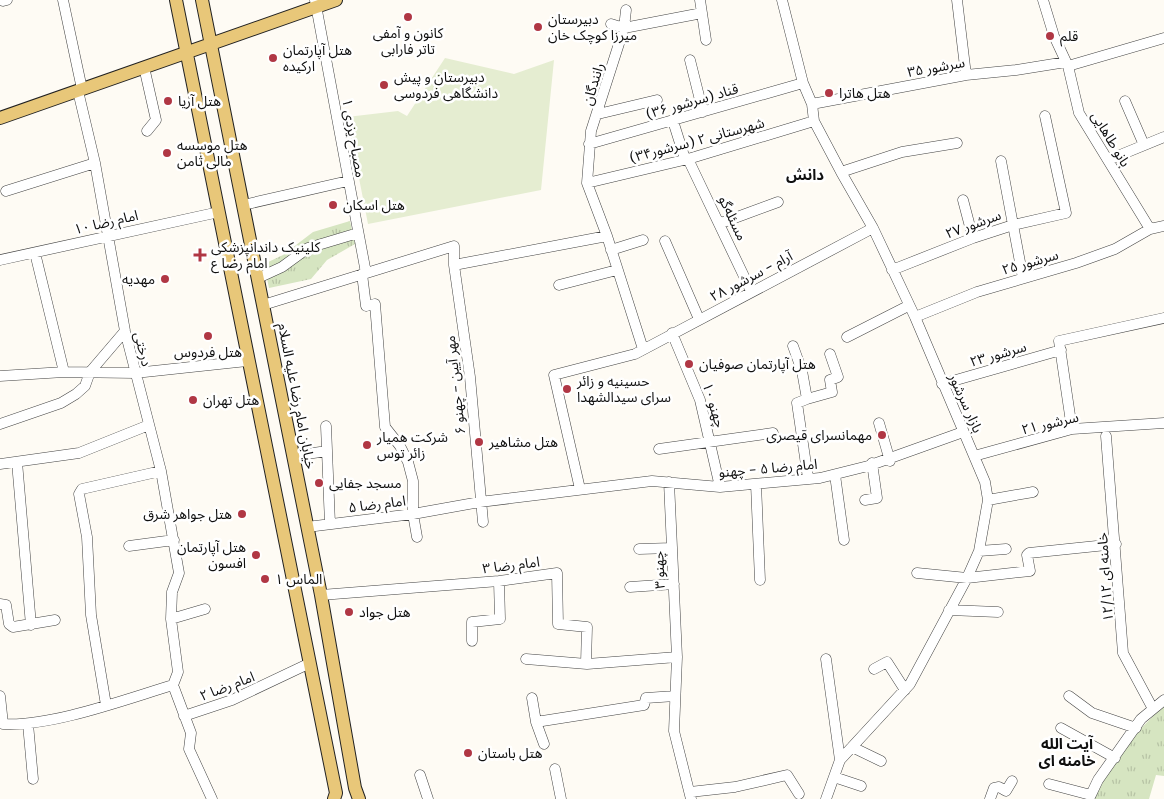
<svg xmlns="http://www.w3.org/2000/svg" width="1164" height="799" viewBox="0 0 1164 799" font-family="Merriweather,'Noto Sans Arabic',serif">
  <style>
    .grass { fill: url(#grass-tufts) }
    .pitch { fill: #e5edd1 }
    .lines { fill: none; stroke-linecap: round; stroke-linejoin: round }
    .minor-casing { stroke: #434343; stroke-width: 11 }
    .major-casing { stroke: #212121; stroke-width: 14 }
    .minor { stroke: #fff; stroke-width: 10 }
    .major { stroke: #e8c779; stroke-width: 12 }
    .poi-dot { fill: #b03744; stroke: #fff; stroke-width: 2 }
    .labels { text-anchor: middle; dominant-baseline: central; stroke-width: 5; stroke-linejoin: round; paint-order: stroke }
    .poi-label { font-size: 14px; fill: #101010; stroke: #fff; text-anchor: start }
    .street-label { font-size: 14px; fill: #101010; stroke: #fff }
    .neighbourhood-label { font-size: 15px; font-weight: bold; fill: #101010; stroke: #fff }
  </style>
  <defs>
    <pattern id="grass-tufts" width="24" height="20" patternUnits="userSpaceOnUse" patternTransform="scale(1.25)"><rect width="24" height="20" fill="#d6e5c1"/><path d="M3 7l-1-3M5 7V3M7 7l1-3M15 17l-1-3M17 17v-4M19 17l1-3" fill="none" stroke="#b7c3a5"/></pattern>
  </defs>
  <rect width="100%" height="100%" fill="#fefbf4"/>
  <!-- grass -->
  <path class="grass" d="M 350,221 L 355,244 L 327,260 L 311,279 L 269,288 L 264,264 L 283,255 L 313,232 Z
    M 1164,706 L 1164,776 L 1156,775 L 1149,799 L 1094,799 C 1111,765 1135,731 1164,706 Z"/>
  <!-- pitch -->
  <path class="pitch" d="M 445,58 L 514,74 L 554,60 L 541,190 L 368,224 L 347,117 L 398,111 L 407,116 Z"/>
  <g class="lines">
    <defs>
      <path id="minor" d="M 63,0 L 82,89
        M 315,0 L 366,273
        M 700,0 L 706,40
        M 782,0 L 803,83 L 812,104 L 814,121 L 841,172 L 873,228 L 915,317 L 985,482 L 988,500 L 979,551 L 967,578 L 910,684 L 840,760 L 826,799
        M 957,0 L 966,75
        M 1043,0 L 1054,36 L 1068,66 L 1079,113 L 1150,229
        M 3,1 L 7,0
        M 626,10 L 624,28 L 591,131 L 587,183 L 607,236 L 643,349
        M 611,24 L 624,28 L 702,13
        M 690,60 L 703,112
        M 1068,66 L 1164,38
        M 144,67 L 156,120 L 147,131
        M 1125,101 L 1144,145
        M 812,104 L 966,75 L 1016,70 L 1066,62
        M 598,114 L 657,100
        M 673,121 L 685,159
        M 589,144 L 803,83
        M 688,159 L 751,291
        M 1108,160 L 1164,137
        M 1001,161 L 1023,278
        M 841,172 L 902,152 L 957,143
        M 587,183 L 688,159 L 814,121
        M 6,191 L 95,163
        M 963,200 L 973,238
        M 243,205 L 348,181
        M 721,223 L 778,202
        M 665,241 L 699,319
        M 611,250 L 643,240
        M 35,253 L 64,372
        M 0,260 L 219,212
        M 454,265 L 607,236
        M 892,270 L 973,238 L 1013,225 L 1066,213 L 1045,116
        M 362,274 L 366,306 L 375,304 L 385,427 L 400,446 L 408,462 L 413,481 L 413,514 L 417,537
        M 258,278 L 282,267 L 308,248 L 358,233
        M 559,285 L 617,270
        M 263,305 L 454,246 L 454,265 L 470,377 L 483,522
        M 915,317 L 977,292 L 1076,263 L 1115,249 L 1150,229 L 1164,226
        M 672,333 L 700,400 L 720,487
        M 847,337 L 908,306
        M 793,346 L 802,371 L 807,399 L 797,403 L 808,478
        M 0,376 L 64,372 L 135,373 L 247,361
        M 942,384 L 1061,350
        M 807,399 L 832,392 L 830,380 L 838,377 L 830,354
        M 879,423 L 890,461
        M 0,424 L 61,403 L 76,394 L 85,386 L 90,372 L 125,331
        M 326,426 L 330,524
        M 1072,429 L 1059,341 L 1164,318
        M 1106,436 L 1123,653 L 1153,709
        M 659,449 L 773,433
        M 293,456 L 327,451
        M 974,456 L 1072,429 L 1164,423
        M 17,462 L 31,625
        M 0,464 L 79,453 L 149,425
        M 835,475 L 844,540
        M 669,482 L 677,657 L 674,731 L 691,799
        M 756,484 L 760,580
        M 580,489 L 554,375 L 635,354 L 873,228
        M 865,500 L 877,498 L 872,463
        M 988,500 L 1033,492
        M 307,527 L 413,514 L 480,502 L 652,481 L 720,487 L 820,478 L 868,466 L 963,432
        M 129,546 L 174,540
        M 639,549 L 672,548
        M 979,551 L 1006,549
        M 917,573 L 967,578 L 1030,571 L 1027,555 L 1029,553 L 1116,544
        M 630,587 L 674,584
        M 321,595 L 499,581 L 557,573 L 558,624 L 587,627 L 586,663
        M 0,604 L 6,605 L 9,624 L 13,627 L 55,620
        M 949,610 L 998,612
        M 171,619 L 205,609
        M 472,641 L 472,622 L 500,619 L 499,581
        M 526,659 L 587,664 L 677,657
        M 826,659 L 840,760
        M 874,669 L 887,662 L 905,690
        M 173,685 L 191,733 L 189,749 L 212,799
        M 0,696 L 3,724 C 51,727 126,699 173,685 L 178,672 L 171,619 L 172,592 L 179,573 L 161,471 L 125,331 L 95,163 L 78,91
        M 1069,696 L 1092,713 L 1136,728
        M 532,698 L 536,722 L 544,744
        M 106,705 L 91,615 L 87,537 L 79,494 L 82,489 L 161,471
        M 184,716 L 232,700 L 308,664
        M 536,722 L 644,705 L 646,698 L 675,696
        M 28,724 L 33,779
        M 1061,728 L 1115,758
        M 852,747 L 881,761
        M 555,769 L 561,799
        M 420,775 L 428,799
        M 834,777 L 861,786
        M 1049,784 L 1091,795
        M 690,792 L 735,787 L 787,775 L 799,794
        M 990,799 L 994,788 L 999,787 L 1006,791 L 1012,781
        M 1089,799 L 1098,780 L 1141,719 L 1164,700"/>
      <path id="major" d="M 176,0 L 336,793 L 334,799
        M 202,0 L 321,595 L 355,788 L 359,799
        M 0,118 L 336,0"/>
    </defs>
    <!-- minor casing -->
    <use href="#minor" class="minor-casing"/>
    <!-- major casing -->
    <use href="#major" class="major-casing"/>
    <!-- minor -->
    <use href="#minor" class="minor"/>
    <!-- major -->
    <use href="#major" class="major"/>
  </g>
  <!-- markers -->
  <g class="poi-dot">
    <circle cx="408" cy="17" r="5"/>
    <circle cx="538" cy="27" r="5"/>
    <circle cx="1050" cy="36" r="5"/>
    <circle cx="273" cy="58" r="5"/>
    <circle cx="384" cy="85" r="5"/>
    <circle cx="829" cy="93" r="5"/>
    <circle cx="168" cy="101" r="5"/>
    <circle cx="167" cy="153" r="5"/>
    <circle cx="333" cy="205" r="5"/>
    <path d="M197.5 247.5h5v5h5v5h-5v5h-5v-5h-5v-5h5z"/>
    <circle cx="165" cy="279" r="5"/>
    <circle cx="208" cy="336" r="5"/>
    <circle cx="689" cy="364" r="5"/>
    <circle cx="567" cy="389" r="5"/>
    <circle cx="193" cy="400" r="5"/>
    <circle cx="882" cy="435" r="5"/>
    <circle cx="479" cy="442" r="5"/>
    <circle cx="367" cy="445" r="5"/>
    <circle cx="319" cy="483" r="5"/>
    <circle cx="242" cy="514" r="5"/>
    <circle cx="256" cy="555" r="5"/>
    <circle cx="265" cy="579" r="5"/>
    <circle cx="349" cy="612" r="5"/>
    <circle cx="468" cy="753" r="5"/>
  </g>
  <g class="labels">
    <!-- poi labels -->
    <g class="poi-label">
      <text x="548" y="19">دبیرستان<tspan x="548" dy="16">میرزا کوچک خان</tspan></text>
      <text x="408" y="33" text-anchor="middle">کانون و آمفی<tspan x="408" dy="16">تاتر فارابی</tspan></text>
      <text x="1060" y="36">قلم</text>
      <text x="283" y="50">هتل آپارتمان<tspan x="283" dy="16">ارکیده</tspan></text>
      <text x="394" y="77">دبیرستان و پیش<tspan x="394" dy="16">دانشگاهی فردوسی</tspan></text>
      <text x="839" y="93">هتل هاترا</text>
      <text x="178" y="101">هتل آریا</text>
      <text x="177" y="145">هتل موسسه<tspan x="177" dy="16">مالی ثامن</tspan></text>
      <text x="343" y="205">هتل اسکان</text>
      <text x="211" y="247">کلینیک داندانپزشکى<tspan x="211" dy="16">امام رضا ع</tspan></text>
      <text x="155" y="279" text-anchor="end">مهدیه</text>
      <text x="208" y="352" text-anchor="middle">هتل فردوس</text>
      <text x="699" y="364">هتل آپارتمان صوفیان</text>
      <text x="577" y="381">حسینیه و زائر<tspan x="577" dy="16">سرای سیدالشهدا</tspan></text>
      <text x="203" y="400">هتل تهران</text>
      <text x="872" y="435" text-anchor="end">مهمانسرای قیصری</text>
      <text x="377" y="437">شرکت همیار<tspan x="377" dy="16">زائر توس</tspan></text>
      <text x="489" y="442">هتل مشاهیر</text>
      <text x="329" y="483">مسجد جفایی</text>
      <text x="232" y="514" text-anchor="end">هتل جواهر شرق</text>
      <text x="246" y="547" text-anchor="end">هتل آپارتمان<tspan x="246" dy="16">افسون</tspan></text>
      <text x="275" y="579">الماس ۱</text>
      <text x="359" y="612">هتل جواد</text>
      <text x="478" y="753">هتل باستان</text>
    </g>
    <!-- street labels -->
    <g class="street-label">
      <text transform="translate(936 67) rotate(-10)">سرشور ۳۵</text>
      <text transform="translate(593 84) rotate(-73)">رانندگان</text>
      <text transform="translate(692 101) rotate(-16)">قناد (سرشور ۳۶)</text>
      <text transform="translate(354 138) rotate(80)">مصباح یزدی ۱</text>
      <text transform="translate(1111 139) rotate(59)">بانو طاهایی</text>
      <text transform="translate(697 140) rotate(-15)">شهرستانی ۲ (سرشور۳۴)</text>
      <text transform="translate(733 218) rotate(65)">مسئله‌گو</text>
      <text transform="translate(106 222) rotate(-13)">امام رضا ۱۰</text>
      <text transform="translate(973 224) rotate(-20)">سرشور ۲۷</text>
      <text transform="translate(1030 262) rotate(-16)">سرشور ۲۵</text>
      <text transform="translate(751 276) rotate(-28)">آرام - سرشور ۲۸</text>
      <text transform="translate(143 349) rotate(76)">درختی</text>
      <text transform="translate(998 354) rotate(-16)">سرشور ۲۳</text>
      <text transform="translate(455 385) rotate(-96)">مهر آیین - چهنو ۶</text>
      <text transform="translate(297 396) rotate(79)">خیابان امام رضا علیه السلام</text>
      <text transform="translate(966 403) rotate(66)">بازار سرشور</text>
      <text transform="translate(714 405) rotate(73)">چهنو ۱۰</text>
      <text transform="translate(1050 423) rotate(-13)">سرشور ۲۱</text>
      <text transform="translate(768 468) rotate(-5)">امام رضا ۵ - چهنو</text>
      <text transform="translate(377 504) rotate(-7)">امام رضا ۵</text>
      <text transform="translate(511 565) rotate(-7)">امام رضا ۳</text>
      <text transform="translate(659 570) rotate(-92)">چهنو ۳</text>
      <text transform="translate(1105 577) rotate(-94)">خامنه ای ۱۲/۱۲</text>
      <text transform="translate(227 686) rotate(-21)">امام رضا ۲</text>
    </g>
    <!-- neighbourhood labels -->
    <g class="neighbourhood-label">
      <text x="805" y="174">دانش</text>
      <text x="1067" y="743">آیت الله<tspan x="1067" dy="17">خامنه ای</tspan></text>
    </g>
  </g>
</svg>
